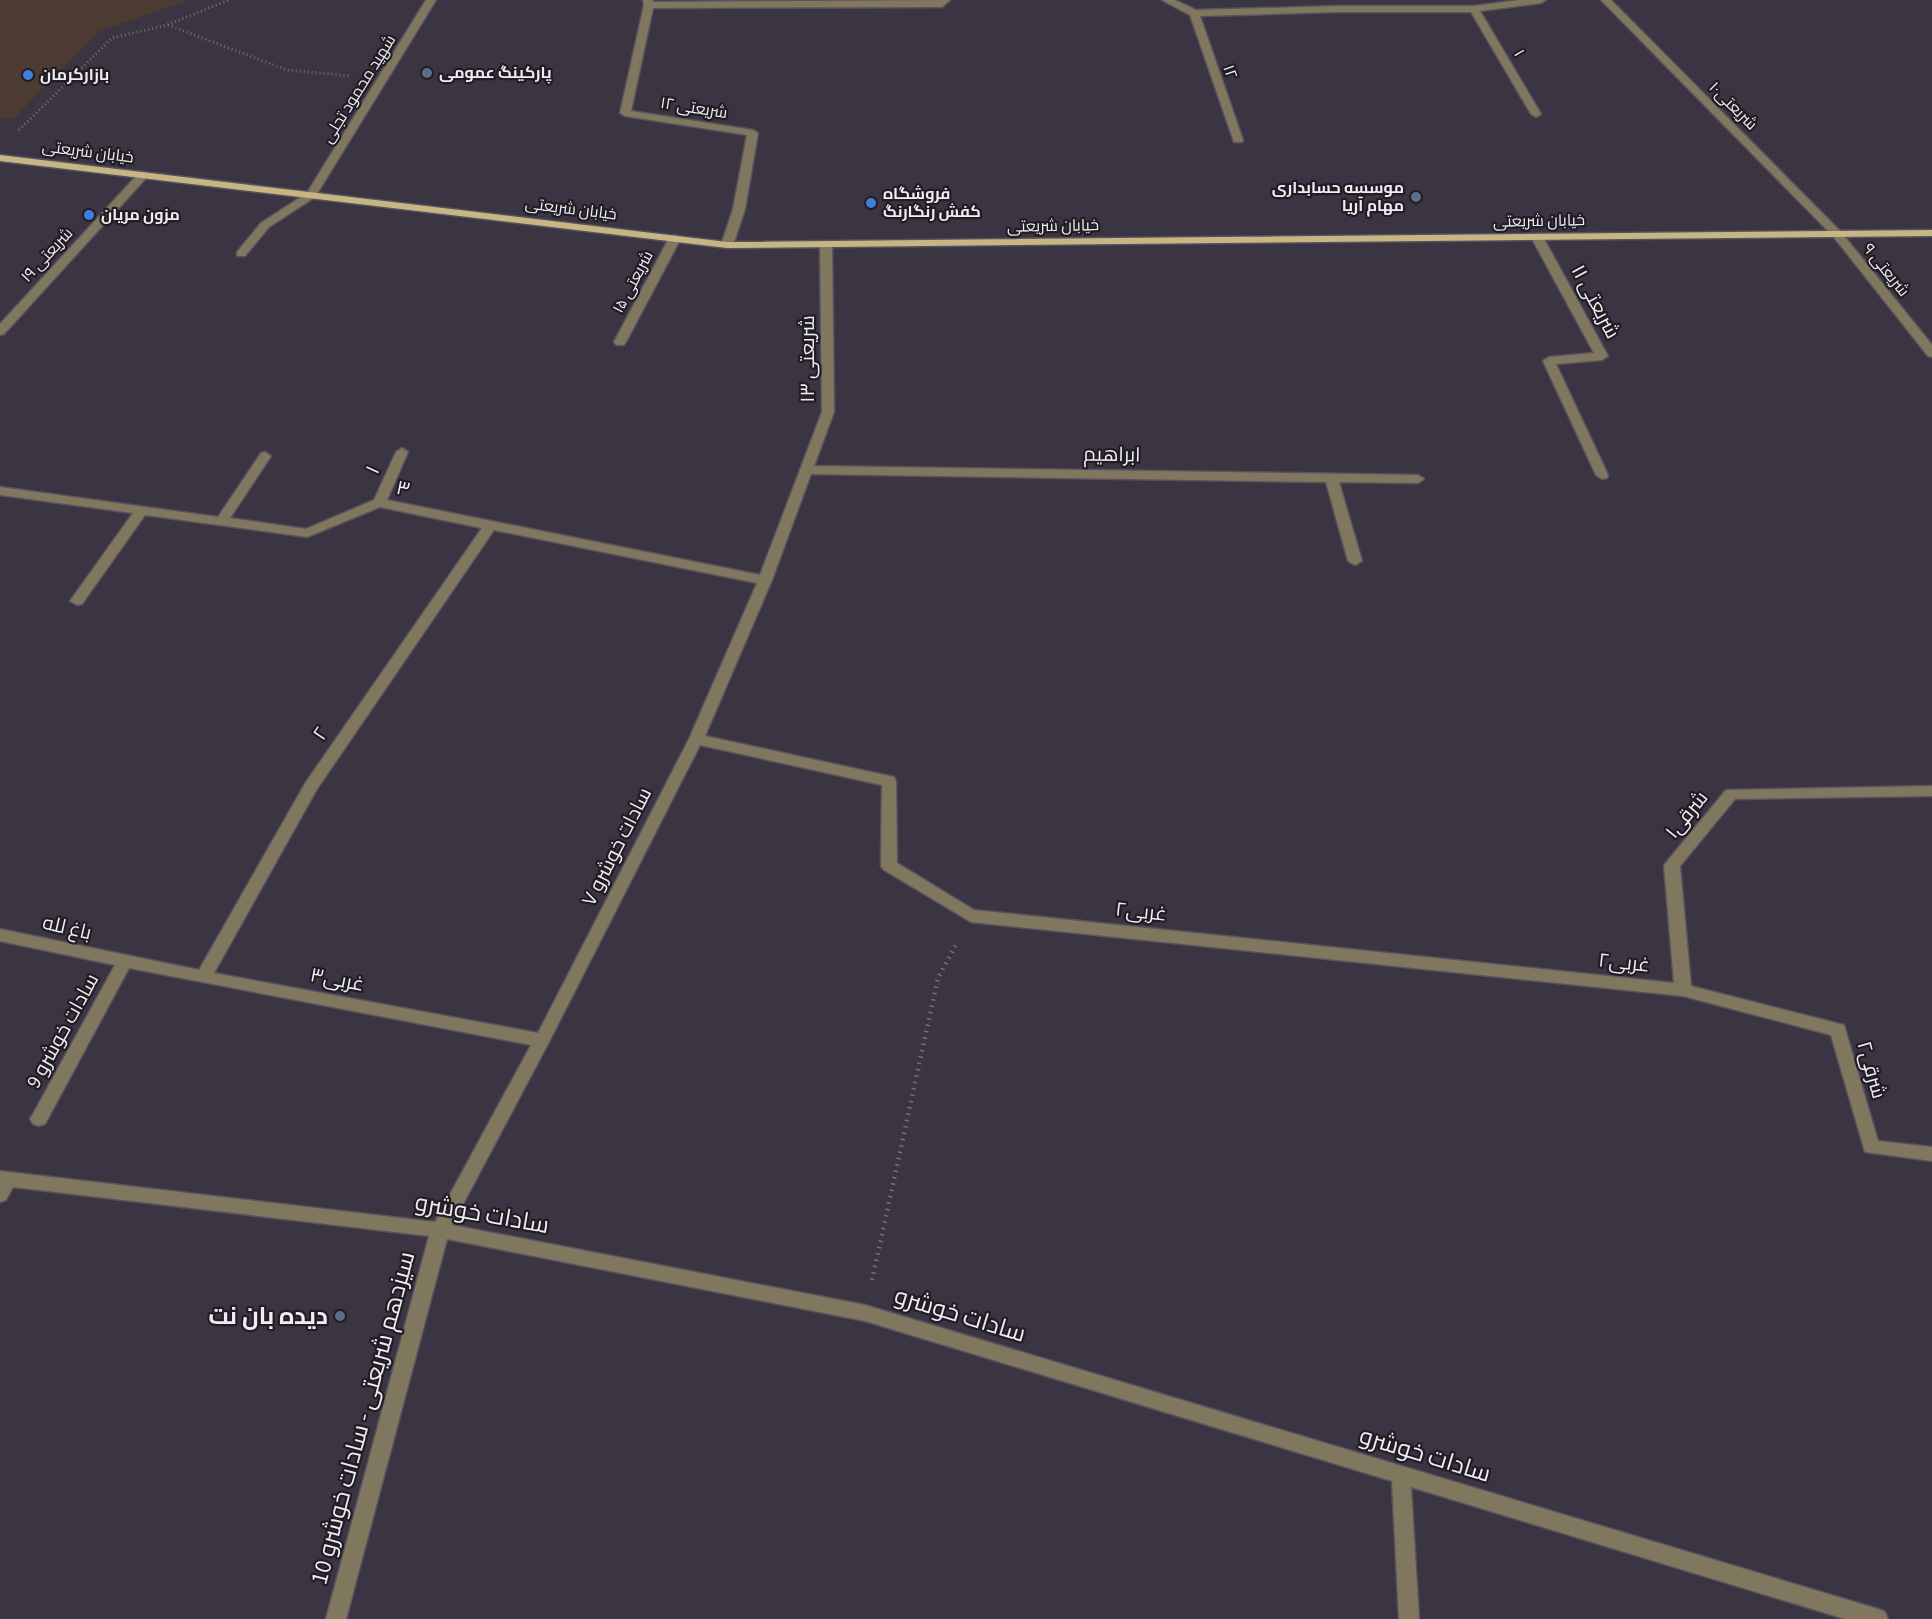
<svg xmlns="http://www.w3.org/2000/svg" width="1932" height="1619" viewBox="0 0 1932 1619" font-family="'Source Sans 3',Cairo,sans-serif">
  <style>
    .commercial { fill: #4c3b30 }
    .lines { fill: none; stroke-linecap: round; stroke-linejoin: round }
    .minor-casing { stroke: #58515e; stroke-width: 3 }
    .major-casing { stroke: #58515e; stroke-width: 3 }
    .path-far1 { stroke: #746e7a; stroke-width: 3; stroke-dasharray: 1 3; stroke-linecap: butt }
    .path { stroke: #746e7a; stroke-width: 4.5; stroke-dasharray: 1.5 5; stroke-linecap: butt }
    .minor { fill: #80775f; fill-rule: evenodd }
    .major { fill: #c7b684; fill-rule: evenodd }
    .service-dot { fill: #5c6f8a; stroke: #201d23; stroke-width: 2 }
    .shop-dot { fill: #3f7fe0; stroke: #201d23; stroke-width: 2 }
    .labels { text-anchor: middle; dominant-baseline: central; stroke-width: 4.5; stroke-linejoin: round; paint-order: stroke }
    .far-street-label { font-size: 16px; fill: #f0ebf4; stroke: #201d23 }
    .far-poi-label { font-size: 16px; font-weight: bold; fill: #f0ebf4; stroke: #201d23; text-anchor: start }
    .street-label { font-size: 20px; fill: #f0ebf4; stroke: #201d23 }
    .near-street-label { font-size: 24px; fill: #f0ebf4; stroke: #201d23 }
    .near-poi-label { font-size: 24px; font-weight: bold; fill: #f0ebf4; stroke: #201d23; text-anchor: end }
  </style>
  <rect width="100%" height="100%" fill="#3b3442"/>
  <!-- commercial -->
  <path class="commercial" d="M 0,0 L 189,0 L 98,32 L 13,119 L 0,118 Z"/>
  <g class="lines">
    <defs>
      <path id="minor" d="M 426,0 L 436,0 L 315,197 L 269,227 L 245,256 L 237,256 L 237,252 L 261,223 L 307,193 Z
        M 643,0 L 653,0 L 653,2 L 950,0 L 942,7 L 653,8 L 631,111 L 753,130 L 758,133 L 745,209 L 733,245 L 727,248 L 721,245 L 733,209 L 747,135 L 625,116 L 620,113 L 644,5 Z
        M 1162,0 L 1175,0 L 1196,10 L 1336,6 L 1474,6 L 1519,0 L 1546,0 L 1541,3 L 1480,11 L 1541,114 L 1536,117 L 1531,114 L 1471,12 L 1336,12 L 1200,16 L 1243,140 L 1242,142 L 1234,142 L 1190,15 Z
        M 1601,0 L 1611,0 L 1841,232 L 1932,345 L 1932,357 L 1928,356 L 1833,236 Z
        M 143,172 L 147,173 L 147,177 L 4,334 L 0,335 L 0,324 L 139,173 Z
        M 1537,234 L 1543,237 L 1608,356 L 1602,360 L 1556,364 L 1608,475 L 1607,478 L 1602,479 L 1596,475 L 1543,361 L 1549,357 L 1594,353 L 1531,237 Z
        M 675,235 L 681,238 L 626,342 L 624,345 L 616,345 L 614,342 L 669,238 Z
        M 826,241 L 832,244 L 834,412 L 814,466 L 1418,475 L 1424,479 L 1418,483 L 1339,482 L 1362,561 L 1355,565 L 1348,561 L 1326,482 L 811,474 L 772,580 L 705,736 L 894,777 L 896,781 L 897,863 L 974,910 L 1674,983 L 1664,865 L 1726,790 L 1932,786 L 1932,796 L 1735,799 L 1680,866 L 1691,986 L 1844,1025 L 1878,1141 L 1932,1147 L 1932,1161 L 1865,1152 L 1831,1035 L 1683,996 L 971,922 L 884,870 L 881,866 L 882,785 L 700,745 L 550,1040 L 452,1225 L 865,1305 L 1878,1609 L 1885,1612 L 1888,1619 L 1845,1619 L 1411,1487 L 1419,1619 L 1399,1619 L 1392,1481 L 865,1321 L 447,1239 L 346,1619 L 326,1619 L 429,1236 L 13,1187 L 6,1200 L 0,1202 L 0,1171 L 435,1222 L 531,1045 L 129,968 L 45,1124 L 39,1126 L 33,1124 L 30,1119 L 33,1114 L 115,965 L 0,941 L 0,929 L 199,970 L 306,782 L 482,528 L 380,507 L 307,537 L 145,515 L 82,604 L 77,605 L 70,601 L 133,513 L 0,495 L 0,487 L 218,517 L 261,453 L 265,452 L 271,456 L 230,518 L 306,529 L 374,500 L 396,452 L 402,448 L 408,452 L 387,500 L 760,575 L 822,412 L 820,244 ZM 494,530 L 757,583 L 689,739 L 538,1033 L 214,973 L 317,789 Z"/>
      <path id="major" d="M 0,155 L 727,242 L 1932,230 L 1932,236 L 727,248 L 0,161 Z"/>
    </defs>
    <!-- minor casing -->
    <use href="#minor" class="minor-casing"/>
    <!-- major casing -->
    <use href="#major" class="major-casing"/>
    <!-- path-far1 -->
    <path class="path-far1" d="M 168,25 L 287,70 L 350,76
      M 19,130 L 112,38 L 167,25 L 229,0"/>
    <!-- path -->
    <path class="path" d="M 872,1280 L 938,978 L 957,943"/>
    <!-- minor -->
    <use href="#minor" class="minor"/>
    <!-- major -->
    <use href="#major" class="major"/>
  </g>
  <!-- markers -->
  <g class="service-dot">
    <circle cx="427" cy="73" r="6"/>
    <circle cx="1416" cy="197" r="6"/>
    <circle cx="340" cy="1316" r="6"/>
  </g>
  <g class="shop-dot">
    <circle cx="28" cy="75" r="6"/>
    <circle cx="871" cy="203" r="6"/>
    <circle cx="89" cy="215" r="6"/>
  </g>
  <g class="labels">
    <!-- far-street labels -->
    <g class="far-street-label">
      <text transform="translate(1519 53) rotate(59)">۱</text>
      <text transform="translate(1230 72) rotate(71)">۱۲</text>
      <text transform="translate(359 89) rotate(-58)">شهید محمود تجلی</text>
      <text transform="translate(1733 106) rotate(45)">شریعتی۱۰</text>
      <text transform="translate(694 108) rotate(9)">شریعتی ۱۲</text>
      <text transform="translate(88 152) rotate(7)">خیابان شریعتی</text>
      <text transform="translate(571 209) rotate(7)">خیابان شریعتی</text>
      <text transform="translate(1539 221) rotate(-1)">خیابان شریعتی</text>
      <text transform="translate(1053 226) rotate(-1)">خیابان شریعتی</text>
      <text transform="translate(47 255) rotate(-47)">شریعتی ۱۹</text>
      <text transform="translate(1886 270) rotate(51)">شریعتی ۹</text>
      <text transform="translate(633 282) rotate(-62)">شریعتی ۱۵</text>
    </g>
    <!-- far-poi labels -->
    <g class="far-poi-label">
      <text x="439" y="73">پارکینگ عمومی</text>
      <text x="40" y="75">بازارکرمان</text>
      <text x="1404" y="188" text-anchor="end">موسسه حسابداری<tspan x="1404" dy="18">مهام آریا</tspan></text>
      <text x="883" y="194">فروشگاه<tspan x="883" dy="18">کفش رنگارنگ</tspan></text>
      <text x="101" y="215">مزون مریان</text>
    </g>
    <!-- street labels -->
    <g class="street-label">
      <text transform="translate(1595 302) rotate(62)">شریعتی ۱۱</text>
      <text transform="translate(808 359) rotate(-90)">شریعتی ۱۳</text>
      <text transform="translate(1112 455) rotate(1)">ابراهیم</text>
      <text transform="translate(373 470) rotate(-66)">۱</text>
      <text transform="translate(403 489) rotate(12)">۳</text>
      <text transform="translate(321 734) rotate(-56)">۲</text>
      <text transform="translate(1687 815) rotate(-51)">شرقی۱</text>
      <text transform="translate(617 847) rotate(-63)">سادات خوشرو ۷</text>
      <text transform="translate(1141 912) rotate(6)">غربی۲</text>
      <text transform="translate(67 928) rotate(13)">باغ لله</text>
      <text transform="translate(1624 963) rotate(6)">غربی۲</text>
      <text transform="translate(337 980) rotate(11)">غربی۳</text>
      <text transform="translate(63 1031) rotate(-61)">سادات خوشرو 9</text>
      <text transform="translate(1871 1070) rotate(74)">شرقی۲</text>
    </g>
    <!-- near-street labels -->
    <g class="near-street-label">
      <text transform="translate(482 1214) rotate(10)">سادات خوشرو</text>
      <text transform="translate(960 1315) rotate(17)">سادات خوشرو</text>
      <text transform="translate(363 1418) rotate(-75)">سیزدهم شریعتی - سادات خوشرو 10</text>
      <text transform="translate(1425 1455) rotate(17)">سادات خوشرو</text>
    </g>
    <!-- near-poi labels -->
    <g class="near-poi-label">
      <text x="328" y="1316">دیده بان نت</text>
    </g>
  </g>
</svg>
